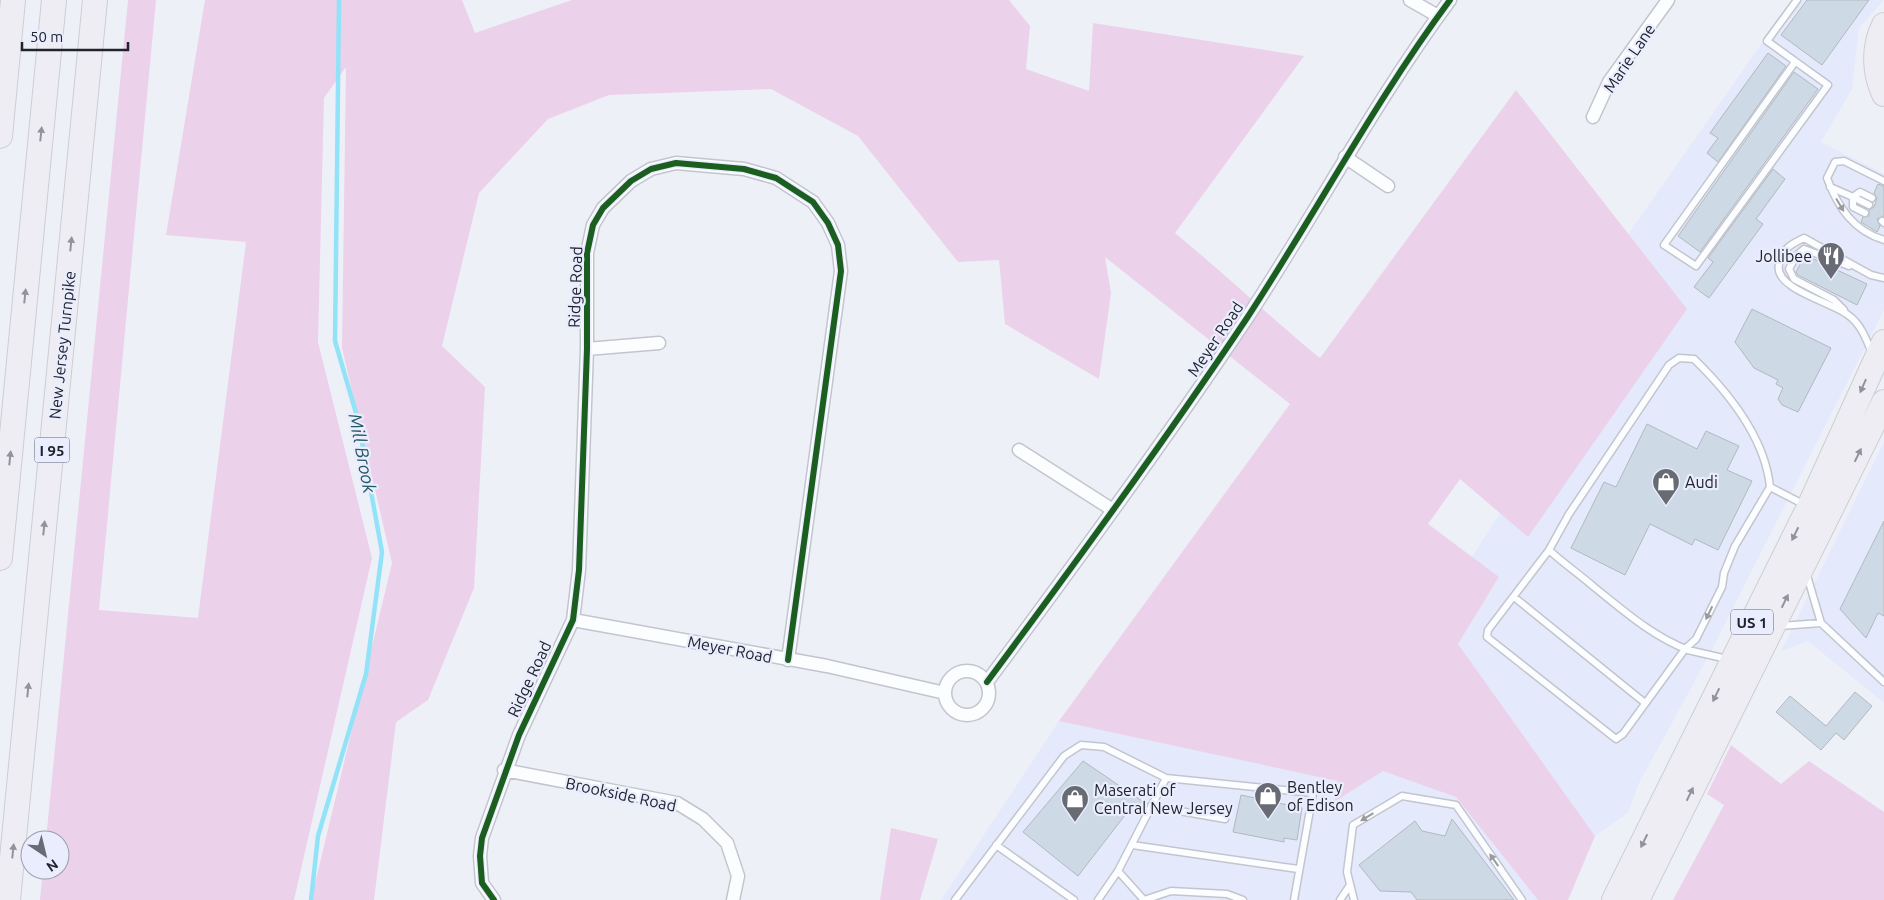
<svg xmlns="http://www.w3.org/2000/svg" width="1884" height="900" viewBox="0 0 1884 900" font-family="Ubuntu,sans-serif">
  <style>
    .built { fill: #e4e9fb }
    .green { fill: #ecd1ea }
    .lines { fill: none; stroke-linecap: round; stroke-linejoin: round }
    .stream { stroke: #92e3f7; stroke-width: 4.5 }
    .building { fill: #cdd9e5; stroke: #b3b8bf }
    .lane-casing { stroke: #c3c5ce; stroke-width: 9 }
    .street-casing { stroke: #c3c5ce; stroke-width: 15 }
    .highway-casing { stroke: #ccced3; stroke-width: 26 }
    .lane { stroke: #fcfdfe; stroke-width: 6 }
    .street { stroke: #fcfdfe; stroke-width: 12 }
    .highway { stroke: #efedf4; stroke-width: 24 }
    .cycleway-casing { stroke: #e9edfd; stroke-width: 9 }
    .cycleway { stroke: #1b5e20; stroke-width: 6 }
    .oneway { fill: #92939a }
    .oneway2 { fill: #999ba0 }
    .labels { text-anchor: middle; dominant-baseline: central; stroke-width: 4.5; stroke-linejoin: round; paint-order: stroke }
    .shield { fill: #e9edfd; stroke: #5d606b; stroke-width: 1 }
    .shield-label { font-size: 15px; font-weight: bold; fill: #21242d }
    .street-label { font-size: 16px; fill: #21242d; stroke: #e9edfd }
    .poi-label { font-size: 16px; fill: #21242d; stroke: #e9edfd; text-anchor: start }
    .water-label { font-size: 18px; font-style: italic; fill: #255762; stroke: #e9edfd }
  </style>
  <rect width="100%" height="100%" fill="#eef0f8"/>
  <!-- built -->
  <path class="built" d="M 1792,0 L 1884,0 L 1859,28 L 1852,89 L 1821,142 L 1884,174 L 1884,310 L 1707,659 L 1639,783 L 1628,813 L 1595,836 L 1458,644 L 1499,578 L 1472,557 L 1500,513 L 1529,536 L 1627,236 Z
    M 1884,442 L 1884,703 L 1808,641 L 1781,651 Z
    M 1059,721 L 1338,781 L 1335,801 L 1383,771 L 1456,797 L 1538,900 L 941,900 Z"/>
  <!-- green -->
  <path class="green" d="M 128,0 L 156,0 L 99,610 L 198,618 L 246,242 L 166,235 L 205,0 L 462,0 L 475,33 L 572,0 L 1009,0 L 1030,26 L 1026,69 L 1089,91 L 1093,23 L 1304,56 L 1175,233 C 1225,274 1271,318 1320,358 L 1516,90 L 1687,309 L 1528,537 L 1460,479 L 1428,524 L 1499,577 L 1458,644 L 1595,836 L 1568,900 L 1538,900 L 1456,797 L 1383,771 L 1334,802 L 1338,781 L 1059,721 L 1290,404 L 1105,257 L 1111,293 L 1099,379 L 1005,324 L 999,260 L 958,262 L 858,136 L 771,89 L 609,95 L 548,119 L 479,193 L 442,346 L 485,387 L 474,588 L 428,700 L 396,722 L 374,900 L 311,900 L 392,563 L 342,348 L 346,67 L 324,98 L 318,342 L 372,558 L 294,900 L 40,900 L 43,870 L 60,870 L 60,840 L 46,840 Z
    M 1731,745 L 1781,784 L 1809,761 L 1884,812 L 1884,900 L 1673,900 L 1724,805 L 1707,794 Z
    M 891,828 L 938,839 L 920,900 L 880,900 Z"/>
  <g class="lines">
    <!-- stream -->
    <path class="stream" d="M 311,900 L 318,836 L 366,674 L 382,552 L 358,420 L 335,341 L 339,0"/>
  </g>
  <!-- building -->
  <path class="building" d="M 1807,0 L 1869,0 L 1822,65 L 1781,35 Z
    M 1768,53 L 1786,66 L 1718,162 L 1707,153 L 1718,138 L 1710,133 Z
    M 1794,72 L 1818,89 L 1700,252 L 1678,236 Z
    M 1773,169 L 1785,179 L 1756,219 L 1763,224 L 1709,298 L 1694,287 L 1713,262 L 1708,258 Z
    M 1878,184 L 1884,186 L 1884,216 L 1877,219 L 1880,226 L 1877,232 L 1861,222 L 1863,217 L 1869,216 L 1869,210 L 1874,207 L 1877,198 L 1874,193 Z
    M 1805,255 L 1867,284 L 1857,305 L 1798,275 L 1796,272 Z
    M 1752,309 L 1831,348 L 1798,412 L 1782,405 L 1778,399 L 1783,388 L 1776,384 L 1778,380 L 1754,368 L 1735,342 Z
    M 1647,424 L 1697,449 L 1706,431 L 1739,446 L 1727,470 L 1752,481 L 1718,550 L 1695,539 L 1692,545 L 1650,524 L 1625,575 L 1571,548 L 1604,482 L 1616,487 Z
    M 1884,521 L 1884,616 L 1878,613 L 1866,638 L 1840,609 Z
    M 1855,692 L 1872,706 L 1844,740 L 1836,733 L 1821,750 L 1776,712 L 1790,696 L 1826,726 Z
    M 1083,761 L 1142,801 L 1132,815 L 1129,810 L 1078,876 L 1023,832 Z
    M 1241,795 L 1302,808 L 1297,840 L 1284,838 L 1284,842 L 1233,832 Z
    M 1452,819 L 1514,900 L 1417,900 L 1411,892 L 1380,891 L 1359,865 L 1415,821 L 1422,831 L 1445,836 Z"/>
  <g class="lines">
    <defs>
      <path id="lane" d="M 1795,62 L 1664,245 L 1696,266 L 1828,85 L 1767,41 L 1797,0
        M 1884,181 L 1844,161 L 1835,162 L 1827,178 C 1838,208 1854,231 1884,240
        M 1830,187 L 1853,197 L 1853,207 L 1865,213
        M 1853,197 L 1860,192 L 1872,198
        M 1853,197 L 1869,205
        M 1882,221 L 1884,223
        M 1844,310 L 1834,300 L 1794,279 L 1789,269 L 1796,256 L 1804,249 L 1849,266
        M 1872,353 C 1866,339 1861,324 1848,315 C 1832,302 1773,289 1779,264 C 1782,249 1791,244 1804,238 L 1871,275 L 1884,278
        M 1770,487 L 1805,505
        M 1549,550 L 1488,630 L 1487,637 L 1616,739 L 1623,734 L 1685,649 L 1696,639 L 1722,587 L 1724,573 L 1735,546 L 1770,487 C 1765,438 1728,392 1694,359 L 1679,358 L 1669,365 L 1569,514 L 1549,550 C 1563,563 1579,574 1594,587 C 1624,611 1652,636 1688,650 L 1727,659
        M 1806,572 L 1821,623 L 1884,682
        M 1514,597 L 1645,703
        M 1780,626 L 1821,623
        M 1151,806 L 1225,819
        M 996,845 L 1074,900
        M 1132,845 L 1298,869
        M 955,900 L 1064,756 L 1081,745 L 1104,747 L 1166,778
        M 1098,900 L 1118,871
        M 1243,900 L 1227,894 L 1171,891 L 1144,900 L 1118,871 L 1166,778 L 1313,793 L 1294,900
        M 1340,900 L 1350,885
        M 1354,900 L 1347,872 L 1353,825 L 1402,796 L 1456,805 L 1522,900"/>
      <path id="street" d="M 1410,0 L 1438,16
        M 1593,117 L 1609,82 L 1668,0
        M 1345,157 L 1388,186
        M 587,349 L 659,343
        M 1019,450 L 1113,510
        M 573,620 L 827,666 L 945,693
        M945 693a22 22 0 1 1 44 0a22 22 0 1 1-44 0Z
        M 987,682 C 1076,562 1164,442 1247,318 C 1316,213 1375,101 1450,0
        M 504,770 L 677,803 L 703,819 L 727,843 L 738,876 L 733,900
        M 494,900 L 482,883 L 480,856 L 482,838 L 519,735 L 573,620 L 579,570 L 587,349 L 587,253 L 593,225 L 603,208 L 631,181 L 651,169 L 676,163 L 744,169 L 776,178 L 813,202 L 828,223 L 838,245 L 841,271 L 788,660"/>
      <path id="highway" d="M 1884,25 C 1873,47 1874,72 1884,94
        M 0,136 L 13,0
        M 0,558 L 54,0
        M 8,900 L 95,0
        M 1614,900 L 1809,507 L 1884,342
        M 1637,900 L 1884,402"/>
    </defs>
    <!-- lane casing -->
    <use href="#lane" class="lane-casing"/>
    <!-- street casing -->
    <use href="#street" class="street-casing"/>
    <!-- highway casing -->
    <use href="#highway" class="highway-casing"/>
    <!-- lane -->
    <use href="#lane" class="lane"/>
    <!-- street -->
    <use href="#street" class="street"/>
    <!-- highway -->
    <use href="#highway" class="highway"/>
    <defs>
      <path id="cycleway" d="M 987,682 C 1076,562 1164,442 1247,318 C 1316,213 1375,101 1450,0
        M 494,900 L 482,883 L 480,856 L 482,838 L 519,735 L 573,620 L 579,570 L 587,349 L 587,253 L 593,225 L 603,208 L 631,181 L 651,169 L 676,163 L 744,169 L 776,178 L 813,202 L 828,223 L 838,245 L 841,271 L 788,660"/>
    </defs>
    <!-- cycleway casing -->
    <use href="#cycleway" class="cycleway-casing"/>
    <!-- cycleway -->
    <use href="#cycleway" class="cycleway"/>
  </g>
  <!-- one-way arrows -->
  <defs><path id="oneway-solid" d="M-6-.8H1V-3.2L6.5 0L1 3.2V.8H-6Z" transform="scale(1.25)"/></defs>
  <g class="oneway">
    <use href="#oneway-solid" transform="translate(41 134) rotate(-84)"/>
    <use href="#oneway-solid" transform="translate(71 244) rotate(-84)"/>
    <use href="#oneway-solid" transform="translate(25 296) rotate(-84)"/>
    <use href="#oneway-solid" transform="translate(1863 386) rotate(114)"/>
    <use href="#oneway-solid" transform="translate(1858 455) rotate(-64)"/>
    <use href="#oneway-solid" transform="translate(10 458) rotate(-84)"/>
    <use href="#oneway-solid" transform="translate(44 528) rotate(-84)"/>
    <use href="#oneway-solid" transform="translate(1795 534) rotate(116)"/>
    <use href="#oneway-solid" transform="translate(1785 601) rotate(-64)"/>
    <use href="#oneway-solid" transform="translate(28 690) rotate(-84)"/>
    <use href="#oneway-solid" transform="translate(1716 695) rotate(116)"/>
    <use href="#oneway-solid" transform="translate(1690 794) rotate(-64)"/>
    <use href="#oneway-solid" transform="translate(1644 841) rotate(116)"/>
    <use href="#oneway-solid" transform="translate(13 851) rotate(-84)"/>
  </g>
  <g class="oneway2">
    <use href="#oneway-solid" transform="translate(1840 205) rotate(59)"/>
    <use href="#oneway-solid" transform="translate(1709 613) rotate(116)"/>
    <use href="#oneway-solid" transform="translate(1367 817) rotate(149)"/>
    <use href="#oneway-solid" transform="translate(1494 860) rotate(-125)"/>
  </g>
  <!-- icons -->
  <defs>
    <symbol id="restaurant-pin" viewBox="-11 -11 22 30"><path d="M0 17L-7.5 6A9.5 9.5 0 1 1 7.5 6Z" fill="#696b74" stroke="#e9edfd"/><path d="M-5-6h1v4h1v-4h1v4h1v-4h1v5L-1.5 .5V6h-2V.5L-5-1ZM5-6V6H3V1.5H1.5Q1.5-4 5-6Z" fill="#fff"/></symbol>
    <symbol id="shop-pin" viewBox="-11 -11 22 30"><path d="M0 17L-7.5 6A9.5 9.5 0 1 1 7.5 6Z" fill="#696b74" stroke="#e9edfd"/><path d="M-5-2.5h2.3a2.7 3.5 0 0 1 5.4 0H5L5.5 6h-11ZM-1.5-2.5h3a1.5 2.3 0 0 0-3 0Z" fill="#fff"/></symbol>
  </defs>
  <g fill-rule="evenodd">
    <use href="#restaurant-pin" x="1815" y="240" width="32" height="43"/>
    <use href="#shop-pin" x="1650" y="466" width="32" height="43"/>
    <use href="#shop-pin" x="1252" y="780" width="32" height="43"/>
    <use href="#shop-pin" x="1059" y="783" width="32" height="43"/>
  </g>
  <g class="labels">
    <!-- shield labels -->
    <g class="shield">
      <rect x="34.5" y="437.5" width="35" height="25" rx="4"/>
      <rect x="1731" y="609.5" width="42" height="25" rx="4"/>
    </g>
    <g class="shield-label">
      <text x="52" y="450">I 95</text>
      <text x="1752" y="622">US 1</text>
    </g>
    <!-- street labels -->
    <g class="street-label">
      <text transform="translate(1629 58) rotate(-56)">Marie Lane</text>
      <text transform="translate(575 287) rotate(-88)">Ridge Road</text>
      <text transform="translate(1215 339) rotate(-56)">Meyer Road</text>
      <text transform="translate(62 345) rotate(-84)">New Jersey Turnpike</text>
      <text transform="translate(730 649) rotate(11)">Meyer Road</text>
      <text transform="translate(529 679) rotate(-65)">Ridge Road</text>
      <text transform="translate(621 794) rotate(12)">Brookside Road</text>
    </g>
    <!-- poi labels -->
    <g class="poi-label">
      <text x="1812" y="256" text-anchor="end">Jollibee</text>
      <text x="1685" y="482">Audi</text>
      <text x="1287" y="787">Bentley<tspan x="1287" dy="18">of Edison</tspan></text>
      <text x="1094" y="790">Maserati of<tspan x="1094" dy="18">Central New Jersey</tspan></text>
    </g>
    <!-- water labels -->
    <g class="water-label">
      <text transform="translate(363 453) rotate(79)">Mill Brook</text>
    </g>
  </g>
  <!-- north arrow -->
  <g transform="translate(45 855) rotate(145)"><circle r="24" fill="#e9edfd" stroke="#999daa"/>
  <path d="M0-4L9 19L0 12L-9 19Z" fill="#696b74"/>
  <text y="-8" font-size="14" font-weight="bold" text-anchor="middle" fill="#21242d">N</text>
  </g>
  <!-- scale -->
  <path d="M22 42v8h106v-8" fill="none" stroke="#21242d" stroke-width="2.5"/>
  <text x="30" y="42" font-size="15" fill="#21242d" stroke="#e9edfd" stroke-width="4" paint-order="stroke">50 m</text>
</svg>
